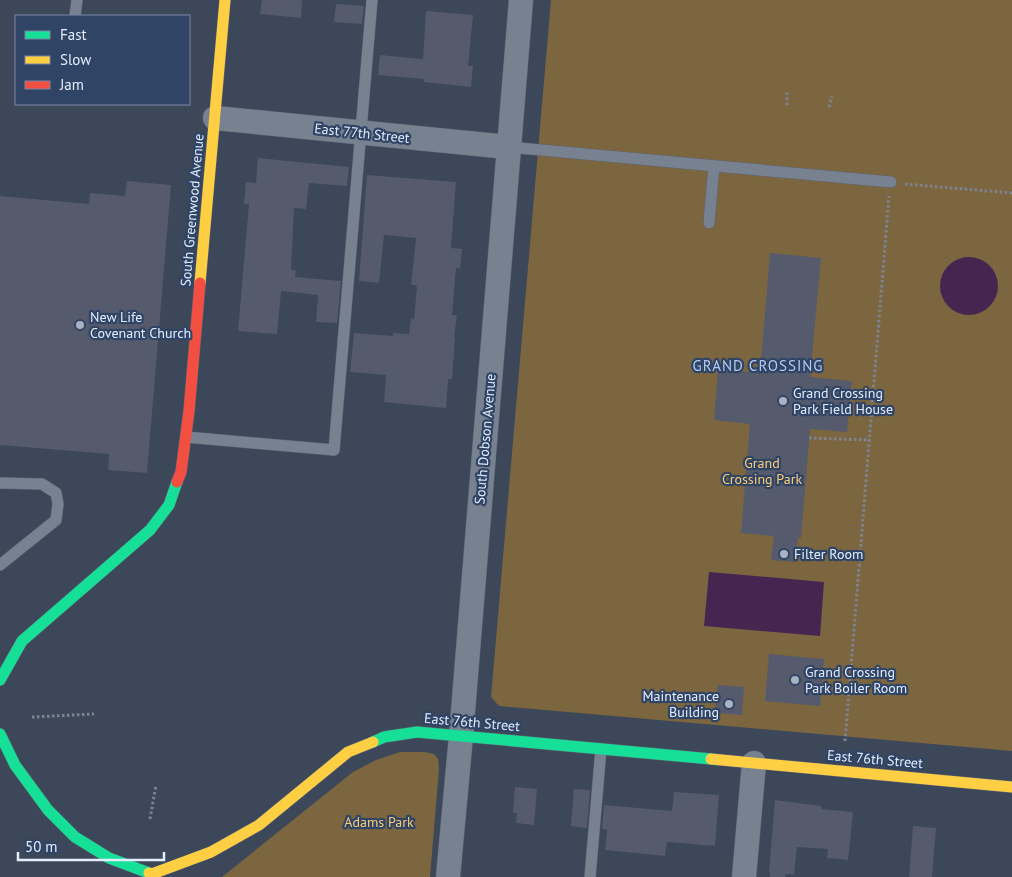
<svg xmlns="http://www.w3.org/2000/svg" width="1012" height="877" viewBox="0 0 1012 877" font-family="'PT Sans',sans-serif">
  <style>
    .green { fill: #7c6640 }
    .water { fill: #462550 }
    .building { fill: #555a6d }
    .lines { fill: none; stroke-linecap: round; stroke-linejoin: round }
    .lane-casing { stroke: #5c6473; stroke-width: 12 }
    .street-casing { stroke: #5c6473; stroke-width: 25 }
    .fast-casing { stroke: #5c6473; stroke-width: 12 }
    .slow-casing { stroke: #5c6473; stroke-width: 12 }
    .jam-casing { stroke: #5c6473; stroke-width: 12 }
    .path { stroke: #7d8491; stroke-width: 3; stroke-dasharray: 2.5 2.5; stroke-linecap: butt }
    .lane { stroke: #78818f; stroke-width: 11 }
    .street { stroke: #78818f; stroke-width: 24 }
    .fast { stroke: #16e098; stroke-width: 11 }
    .slow { stroke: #ffcf43; stroke-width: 11 }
    .jam { stroke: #f24e42; stroke-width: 11 }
    .poi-dot { fill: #a9b3c4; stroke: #304465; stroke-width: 2 }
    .labels { text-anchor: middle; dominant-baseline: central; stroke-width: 4.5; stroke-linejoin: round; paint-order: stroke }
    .street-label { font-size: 14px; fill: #e3edfd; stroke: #304465 }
    .poi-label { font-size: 14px; fill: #e3edfd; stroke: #304465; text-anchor: start }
    .park-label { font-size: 14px; fill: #fdcc76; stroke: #304465 }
    .neighbourhood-label { font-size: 15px; letter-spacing: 1px; fill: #b3ccf4; stroke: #304465 }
  </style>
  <rect width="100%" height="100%" fill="#3c4759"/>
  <!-- green -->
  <path class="green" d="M 551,0 L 1012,0 L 1012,751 L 499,706 L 491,697 Z
    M 400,752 L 424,752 L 434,754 L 438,759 L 439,769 L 430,877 L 222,877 L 353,772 L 376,760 Z"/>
  <!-- water -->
  <path class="water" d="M940 286a29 29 0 1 1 58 0a29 29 0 1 1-58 0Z
    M 709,572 L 824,582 L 820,636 L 704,626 Z"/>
  <!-- building -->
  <path class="building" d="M 262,0 L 302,0 L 301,18 L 260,14 Z
    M 336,4 L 364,6 L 362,24 L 334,22 Z
    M 426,11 L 473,15 L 468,66 L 473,66 L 471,87 L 424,82 L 424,79 L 378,75 L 380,55 L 423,59 Z
    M 258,158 L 349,167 L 347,186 L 309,183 L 306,209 L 294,208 L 291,270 L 296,270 L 295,277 L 341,281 L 337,323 L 316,322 L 318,295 L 281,291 L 277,334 L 238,331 L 249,204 L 244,204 L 246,182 L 256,183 Z
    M 367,175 L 456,182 L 451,248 L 462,249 L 460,269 L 456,268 L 452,315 L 457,315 L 454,338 L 455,338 L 452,379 L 448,379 L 446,408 L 384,402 L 386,375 L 350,372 L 354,333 L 393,336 L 393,333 L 409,334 L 411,318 L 414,319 L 417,288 L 416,285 L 411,285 L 416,238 L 384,235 L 379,283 L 359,281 Z
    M 127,181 L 171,185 L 147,473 L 108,470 L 109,454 L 0,445 L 0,196 L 89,204 L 90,193 L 125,196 Z
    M 770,253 L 821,258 L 810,377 L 852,381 L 847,432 L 810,429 L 801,538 L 798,538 L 795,562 L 771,560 L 774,536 L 741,533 L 750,424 L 714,420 L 718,369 L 760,373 Z
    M 769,654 L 824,659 L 820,706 L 765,701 Z
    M 718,685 L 744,687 L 742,715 L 715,713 Z
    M 515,787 L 537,789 L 534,825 L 516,823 L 517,813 L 513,813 Z
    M 574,789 L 590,790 L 587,828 L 571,826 Z
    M 674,792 L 719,795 L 715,846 L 667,842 L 665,856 L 605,850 L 607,830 L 602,829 L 604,805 L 672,811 Z
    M 775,800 L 821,806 L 821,809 L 853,812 L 848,860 L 827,858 L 828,849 L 797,847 L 794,875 L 786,874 L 785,877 L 770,877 L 770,873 L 769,872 Z
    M 913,826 L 936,828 L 932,877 L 909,877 Z"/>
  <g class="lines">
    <defs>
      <path id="lane" d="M 75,16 L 77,0
        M 508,147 L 891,182
        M 709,223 L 714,166
        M 186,437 L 334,450 L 372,0
        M 0,483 L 42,484 L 56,493 L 58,504 L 56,520 L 0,565
        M 590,877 L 601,749"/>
      <path id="street" d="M 215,118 L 508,147
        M 448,877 L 461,736 L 521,0
        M 744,877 L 754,763"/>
      <path id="fast" d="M 0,680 L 22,641 L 150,530 L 169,505 L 177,482
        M 0,734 L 15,765 L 48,810 L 75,837 L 109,858 L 149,873
        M 373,742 L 384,737 L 417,732 L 711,759"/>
      <path id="slow" d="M 200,283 L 225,0
        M 711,759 L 1012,787
        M 149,873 L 152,874 L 211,852 L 259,825 L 348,752 L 373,742"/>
      <path id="jam" d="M 177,482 L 181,472 L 189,411 L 200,283"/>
    </defs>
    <!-- lane casing -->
    <use href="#lane" class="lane-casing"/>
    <!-- street casing -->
    <use href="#street" class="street-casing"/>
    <!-- fast casing -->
    <use href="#fast" class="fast-casing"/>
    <!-- slow casing -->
    <use href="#slow" class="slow-casing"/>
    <!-- jam casing -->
    <use href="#jam" class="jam-casing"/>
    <!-- path -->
    <path class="path" d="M 787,105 L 787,92
      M 829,107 L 832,96
      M 905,184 L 1012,193
      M 809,438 L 870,440
      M 32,717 L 94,714
      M 845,741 L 889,196
      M 150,819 L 156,785"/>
    <!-- lane -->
    <use href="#lane" class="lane"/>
    <!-- street -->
    <use href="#street" class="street"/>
    <!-- fast -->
    <use href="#fast" class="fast"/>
    <!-- slow -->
    <use href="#slow" class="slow"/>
    <!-- jam -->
    <use href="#jam" class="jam"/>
  </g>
  <!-- markers -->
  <g class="poi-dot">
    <circle cx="80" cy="325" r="5"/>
    <circle cx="783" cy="401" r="5"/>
    <circle cx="784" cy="554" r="5"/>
    <circle cx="795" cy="680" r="5"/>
    <circle cx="729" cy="704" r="5"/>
  </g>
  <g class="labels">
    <!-- street labels -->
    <g class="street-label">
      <text transform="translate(362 133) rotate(6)">East 77th Street</text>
      <text transform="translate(192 210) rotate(-85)">South Greenwood Avenue</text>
      <text transform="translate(485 439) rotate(-85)">South Dobson Avenue</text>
      <text transform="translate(472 722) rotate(5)">East 76th Street</text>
      <text transform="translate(875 759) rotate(5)">East 76th Street</text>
    </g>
    <!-- poi labels -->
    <g class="poi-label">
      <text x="90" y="317">New Life<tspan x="90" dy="16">Covenant Church</tspan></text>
      <text x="793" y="393">Grand Crossing<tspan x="793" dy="16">Park Field House</tspan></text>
      <text x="794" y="554">Filter Room</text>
      <text x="805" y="672">Grand Crossing<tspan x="805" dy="16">Park Boiler Room</tspan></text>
      <text x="719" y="696" text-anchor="end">Maintenance<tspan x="719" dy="16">Building</tspan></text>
    </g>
    <!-- park labels -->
    <g class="park-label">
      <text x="762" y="463">Grand<tspan x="762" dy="16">Crossing Park</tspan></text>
      <text x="379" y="822">Adams Park</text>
    </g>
    <!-- neighbourhood labels -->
    <g class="neighbourhood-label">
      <text x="758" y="365">GRAND CROSSING</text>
    </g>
  </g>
  <!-- legend -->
  <rect x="15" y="15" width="175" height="90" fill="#304465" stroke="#7888a2"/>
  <rect x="25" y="31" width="25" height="8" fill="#16e098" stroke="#7888a2"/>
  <text x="60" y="40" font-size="15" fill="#e3edfd">Fast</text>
  <rect x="25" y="56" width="25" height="8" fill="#ffcf43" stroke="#7888a2"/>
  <text x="60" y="65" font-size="15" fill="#e3edfd">Slow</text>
  <rect x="25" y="81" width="25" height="8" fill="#f24e42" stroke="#7888a2"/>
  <text x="60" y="90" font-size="15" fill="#e3edfd">Jam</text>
  <!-- scale -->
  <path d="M18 852v8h146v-8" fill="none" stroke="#e3edfd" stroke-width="2.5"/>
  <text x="25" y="852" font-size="15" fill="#e3edfd" stroke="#304465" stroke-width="4" paint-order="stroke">50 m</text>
</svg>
